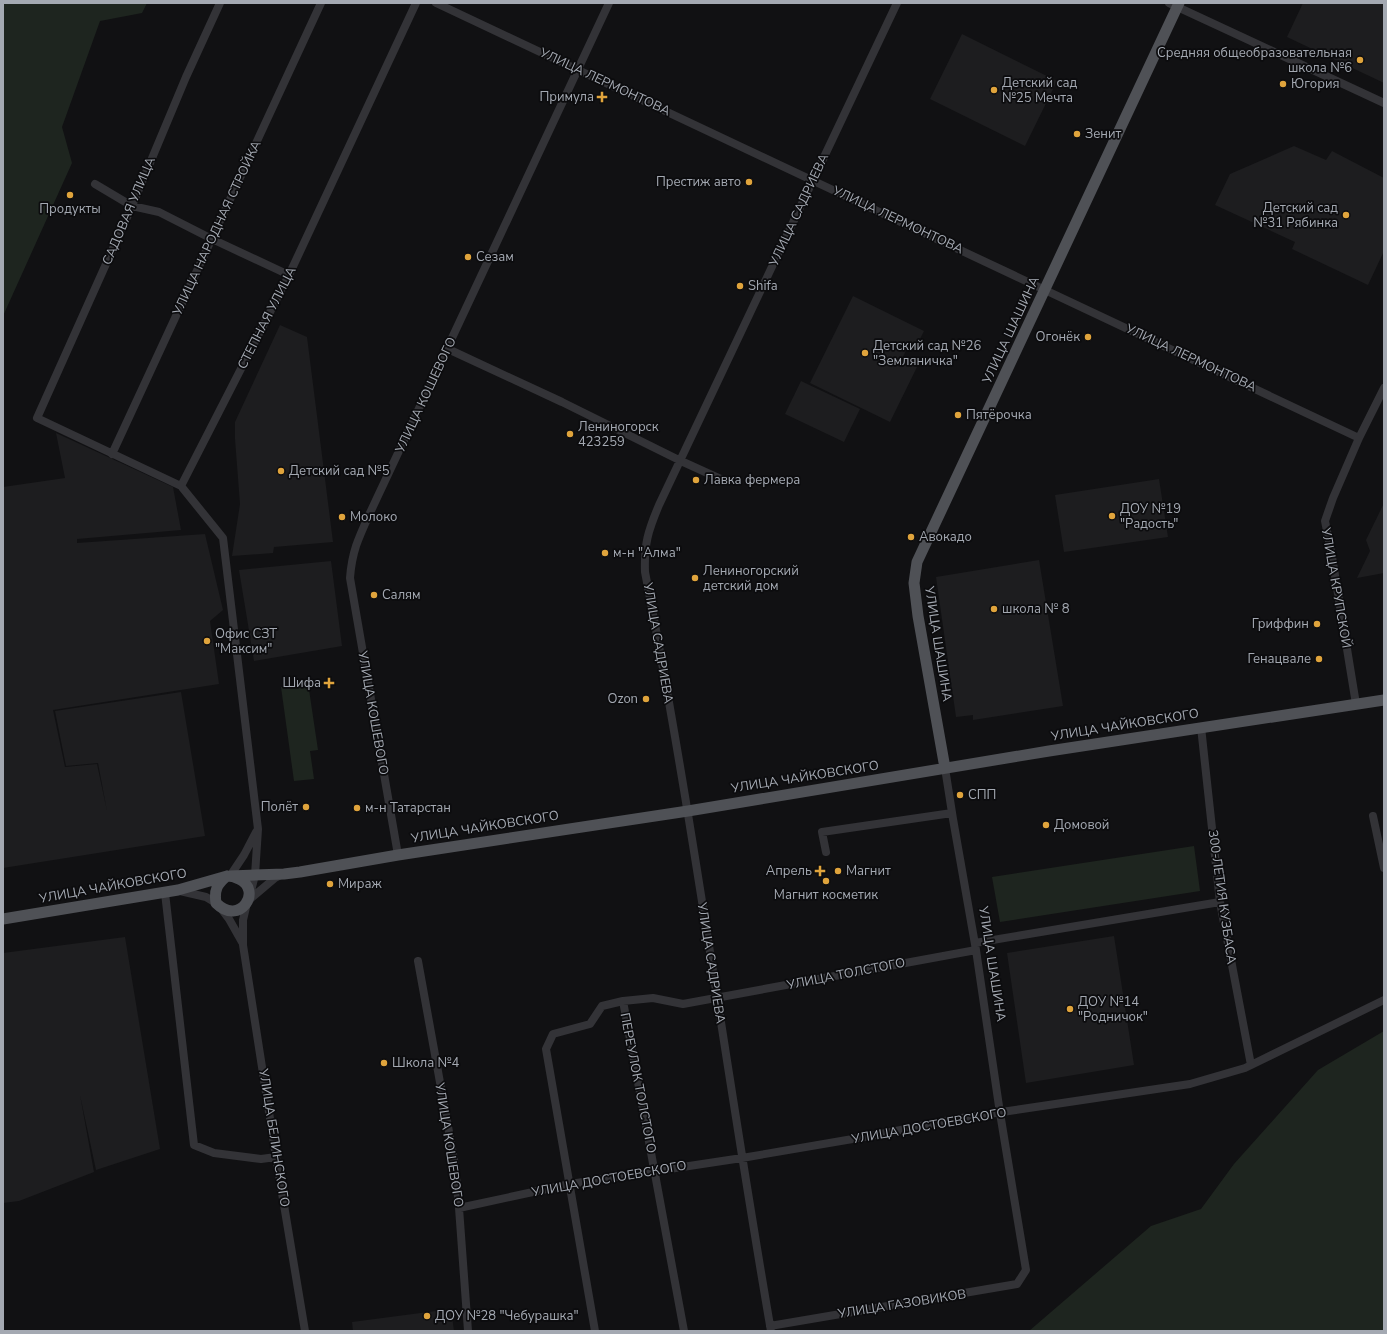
<svg xmlns="http://www.w3.org/2000/svg" width="1387" height="1334" viewBox="0 0 1387 1334" font-family="'Nunito Sans',sans-serif">
  <style>
    .built { fill: #1d1d1f }
    .green { fill: #1e251f }
    .lines { fill: none; stroke-linecap: round; stroke-linejoin: round }
    .minor { stroke: #333337; stroke-width: 8 }
    .major { stroke: #4f5156; stroke-width: 11 }
    .poi-dot { fill: #e0a43c; stroke: #0c0c0e; stroke-width: 1.5 }
    .labels { text-anchor: middle; dominant-baseline: central; stroke-width: 3.5; stroke-linejoin: round; paint-order: stroke }
    .poi-label { font-size: 13px; fill: #a4a9b2; stroke: #0c0c0e; text-anchor: start }
    .street-label { font-size: 13px; fill: #a4a9b2; stroke: #0c0c0e }
  </style>
  <rect width="100%" height="100%" fill="#111113"/>
  <!-- built -->
  <path class="built" d="M 1303,3 L 1384,3 L 1384,83 L 1287,37 Z
    M 962,34 L 1057,81 L 1025,146 L 930,99 Z
    M 1294,146 L 1326,160 L 1332,151 L 1384,178 L 1384,251 L 1368,285 L 1292,249 L 1295,242 L 1215,205 L 1230,174 Z
    M 853,296 L 924,331 L 916,347 L 909,344 L 902,359 L 917,367 L 890,422 L 810,383 Z
    M 280,325 L 307,337 L 333,542 L 274,547 L 273,553 L 232,556 L 240,504 L 235,439 L 235,422 Z
    M 801,381 L 860,409 L 844,442 L 785,414 Z
    M 56,433 L 173,487 L 181,530 L 77,539 L 77,543 L 205,534 L 223,610 L 210,621 L 219,684 L 53,710 L 65,767 L 97,764 L 107,811 L 98,763 L 66,766 L 55,711 L 181,692 L 205,836 L 3,868 L 3,487 L 65,478 Z
    M 1159,479 L 1168,537 L 1064,552 L 1055,495 Z
    M 1384,503 L 1384,573 L 1357,578 L 1370,551 L 1366,540 Z
    M 1039,560 L 1063,706 L 973,720 L 973,715 L 956,717 L 936,577 Z
    M 331,561 L 342,646 L 254,661 L 239,570 Z
    M 1114,936 L 1134,1065 L 1026,1083 L 1007,953 Z
    M 125,937 L 160,1149 L 96,1170 L 80,1095 L 94,1172 L 19,1201 L 3,1203 L 3,953 Z
    M 451,1309 L 454,1331 L 353,1331 L 352,1322 Z"/>
  <!-- green -->
  <path class="green" d="M 3,3 L 147,3 L 142,13 L 100,21 L 62,127 L 72,163 L 3,316 Z
    M 308,683 L 318,750 L 310,751 L 314,779 L 294,781 L 281,687 Z
    M 1194,846 L 1200,891 L 1000,922 L 992,877 Z
    M 1384,1031 L 1384,1331 L 1029,1331 L 1151,1226 L 1201,1209 L 1234,1164 L 1318,1070 Z"/>
  <g class="lines">
    <!-- minor -->
    <path class="minor" d="M 220,3 L 186,77 L 132,206 L 37,418 L 181,486 L 223,538 L 258,829 L 255,875 L 250,895
      M 436,3 L 1359,438
      M 1169,3 L 1384,103
      M 95,184 L 132,206 L 159,212 L 212,239 L 289,275
      M 448,349 L 562,402 L 681,461 L 725,481
      M 112,454 L 321,3
      M 181,486 L 289,275 L 416,3
      M 1356,704 L 1331,551 L 1325,521 L 1333,498 L 1359,438 L 1384,388
      M 1201,727 L 1220,902 L 1251,1065
      M 1373,816 L 1384,868
      M 826,852 L 822,832 L 952,813
      M 398,855 L 350,578 C 352,552 358,539 369,515 C 450,345 528,173 609,3
      M 230,876 L 244,855 L 256,832
      M 180,891 L 206,897 L 216,903
      M 165,893 L 194,1145 L 214,1153 L 261,1159 L 276,1157
      M 249,900 L 275,878 L 281,875
      M 247,903 L 243,920 L 243,945 L 276,1157 L 305,1331
      M 220,907 L 229,919 L 242,942
      M 975,943 L 1220,902
      M 418,961 L 455,1165 L 459,1208 L 468,1331
      M 623,1001 L 684,1331
      M 459,1208 L 570,1184 L 742,1158 L 876,1135 L 955,1119 L 1190,1084 L 1245,1068 L 1384,1000
      M 770,1326 L 1017,1284 L 1026,1270 L 1000,1113 L 976,950 L 953,819 L 945,768
      M 595,1331 L 546,1049 L 553,1034 L 590,1024 L 602,1006 L 623,1001 L 653,998 L 683,1004 L 976,950
      M 771,1331 C 727,1078 694,824 645,572 C 644,544 648,531 659,505 L 897,3"/>
    <!-- major -->
    <path class="major" d="M 945,768 L 918,616 L 914,583 L 917,562 L 1179,3
      M 227,876 C 231,876 235,877 239,879 C 263,890 240,927 216,903 C 214,890 217,884 227,876 Z
      M 230,876 L 284,874 L 300,872 L 398,855 L 688,811 L 1049,751 L 1384,700
      M 3,919 L 178,890 L 227,876"/>
  </g>
  <!-- markers -->
  <g class="poi-dot">
    <circle cx="1360" cy="60" r="4"/>
    <circle cx="1283" cy="84" r="4"/>
    <circle cx="994" cy="90" r="4"/>
    <path d="M600 91h4v4h4v4h-4v4h-4v-4h-4v-4h4z"/>
    <circle cx="1077" cy="134" r="4"/>
    <circle cx="749" cy="182" r="4"/>
    <circle cx="70" cy="195" r="4"/>
    <circle cx="1346" cy="215" r="4"/>
    <circle cx="468" cy="257" r="4"/>
    <circle cx="740" cy="286" r="4"/>
    <circle cx="1088" cy="337" r="4"/>
    <circle cx="865" cy="353" r="4"/>
    <circle cx="958" cy="415" r="4"/>
    <circle cx="570" cy="434" r="4"/>
    <circle cx="281" cy="471" r="4"/>
    <circle cx="696" cy="480" r="4"/>
    <circle cx="1112" cy="516" r="4"/>
    <circle cx="342" cy="517" r="4"/>
    <circle cx="911" cy="537" r="4"/>
    <circle cx="605" cy="553" r="4"/>
    <circle cx="695" cy="578" r="4"/>
    <circle cx="374" cy="595" r="4"/>
    <circle cx="994" cy="609" r="4"/>
    <circle cx="1317" cy="624" r="4"/>
    <circle cx="207" cy="641" r="4"/>
    <circle cx="1319" cy="659" r="4"/>
    <path d="M327 677h4v4h4v4h-4v4h-4v-4h-4v-4h4z"/>
    <circle cx="646" cy="699" r="4"/>
    <circle cx="960" cy="795" r="4"/>
    <circle cx="306" cy="807" r="4"/>
    <circle cx="357" cy="808" r="4"/>
    <circle cx="1046" cy="825" r="4"/>
    <path d="M818 865h4v4h4v4h-4v4h-4v-4h-4v-4h4z"/>
    <circle cx="838" cy="871" r="4"/>
    <circle cx="826" cy="881" r="4"/>
    <circle cx="330" cy="884" r="4"/>
    <circle cx="1070" cy="1009" r="4"/>
    <circle cx="384" cy="1063" r="4"/>
    <circle cx="427" cy="1316" r="4"/>
  </g>
  <g class="labels">
    <!-- poi labels -->
    <g class="poi-label">
      <text x="1352" y="53" text-anchor="end">Средняя общеобразовательная<tspan x="1352" dy="15">школа №6</tspan></text>
      <text x="1002" y="83">Детский сад<tspan x="1002" dy="15">№25 Мечта</tspan></text>
      <text x="1291" y="84">Югория</text>
      <text x="594" y="97" text-anchor="end">Примула</text>
      <text x="1085" y="134">Зенит</text>
      <text x="741" y="182" text-anchor="end">Престиж авто</text>
      <text x="1338" y="208" text-anchor="end">Детский сад<tspan x="1338" dy="15">№31 Рябинка</tspan></text>
      <text x="70" y="209" text-anchor="middle">Продукты</text>
      <text x="476" y="257">Сезам</text>
      <text x="748" y="286">Shifa</text>
      <text x="1080" y="337" text-anchor="end">Огонёк</text>
      <text x="873" y="346">Детский сад №26<tspan x="873" dy="15">"Земляничка"</tspan></text>
      <text x="966" y="415">Пятёрочка</text>
      <text x="578" y="427">Лениногорск<tspan x="578" dy="15">423259</tspan></text>
      <text x="289" y="471">Детский сад №5</text>
      <text x="704" y="480">Лавка фермера</text>
      <text x="1120" y="509">ДОУ №19<tspan x="1120" dy="15">"Радость"</tspan></text>
      <text x="350" y="517">Молоко</text>
      <text x="919" y="537">Авокадо</text>
      <text x="613" y="553">м-н "Алма"</text>
      <text x="703" y="571">Лениногорский<tspan x="703" dy="15">детский дом</tspan></text>
      <text x="382" y="595">Салям</text>
      <text x="1002" y="609">школа № 8</text>
      <text x="1309" y="624" text-anchor="end">Гриффин</text>
      <text x="215" y="634">Офис СЗТ<tspan x="215" dy="15">"Максим"</tspan></text>
      <text x="1311" y="659" text-anchor="end">Генацвале</text>
      <text x="321" y="683" text-anchor="end">Шифа</text>
      <text x="638" y="699" text-anchor="end">Ozon</text>
      <text x="968" y="795">СПП</text>
      <text x="298" y="807" text-anchor="end">Полёт</text>
      <text x="365" y="808">м-н Татарстан</text>
      <text x="1054" y="825">Домовой</text>
      <text x="812" y="871" text-anchor="end">Апрель</text>
      <text x="846" y="871">Магнит</text>
      <text x="338" y="884">Мираж</text>
      <text x="826" y="895" text-anchor="middle">Магнит косметик</text>
      <text x="1078" y="1002">ДОУ №14<tspan x="1078" dy="15">"Родничок"</tspan></text>
      <text x="392" y="1063">Школа №4</text>
      <text x="435" y="1316">ДОУ №28 "Чебурашка"</text>
    </g>
    <!-- street labels -->
    <g class="street-label">
      <text transform="translate(605 82) rotate(25)">УЛИЦА ЛЕРМОНТОВА</text>
      <text transform="translate(799 210) rotate(-65)">УЛИЦА САДРИЕВА</text>
      <text transform="translate(129 211) rotate(-67)">САДОВАЯ УЛИЦА</text>
      <text transform="translate(898 220) rotate(25)">УЛИЦА ЛЕРМОНТОВА</text>
      <text transform="translate(217 228) rotate(-65)">УЛИЦА НАРОДНАЯ СТРОЙКА</text>
      <text transform="translate(267 318) rotate(-63)">СТЕПНАЯ УЛИЦА</text>
      <text transform="translate(1011 330) rotate(-65)">УЛИЦА ШАШИНА</text>
      <text transform="translate(1191 358) rotate(25)">УЛИЦА ЛЕРМОНТОВА</text>
      <text transform="translate(426 395) rotate(-65)">УЛИЦА КОШЕВОГО</text>
      <text transform="translate(1336 588) rotate(80)">УЛИЦА КРУПСКОЙ</text>
      <text transform="translate(658 643) rotate(80)">УЛИЦА САДРИЕВА</text>
      <text transform="translate(938 644) rotate(81)">УЛИЦА ШАШИНА</text>
      <text transform="translate(373 713) rotate(80)">УЛИЦА КОШЕВОГО</text>
      <text transform="translate(1125 725) rotate(-9)">УЛИЦА ЧАЙКОВСКОГО</text>
      <text transform="translate(805 777) rotate(-9)">УЛИЦА ЧАЙКОВСКОГО</text>
      <text transform="translate(485 827) rotate(-9)">УЛИЦА ЧАЙКОВСКОГО</text>
      <text transform="translate(113 886) rotate(-10)">УЛИЦА ЧАЙКОВСКОГО</text>
      <text transform="translate(1222 897) rotate(82)">300-ЛЕТИЯ КУЗБАСА</text>
      <text transform="translate(711 963) rotate(81)">УЛИЦА САДРИЕВА</text>
      <text transform="translate(992 964) rotate(81)">УЛИЦА ШАШИНА</text>
      <text transform="translate(846 974) rotate(-11)">УЛИЦА ТОЛСТОГО</text>
      <text transform="translate(638 1083) rotate(79)">ПЕРЕУЛОК ТОЛСТОГО</text>
      <text transform="translate(929 1126) rotate(-10)">УЛИЦА ДОСТОЕВСКОГО</text>
      <text transform="translate(274 1138) rotate(81)">УЛИЦА БЕЛИНСКОГО</text>
      <text transform="translate(449 1145) rotate(81)">УЛИЦА КОШЕВОГО</text>
      <text transform="translate(609 1179) rotate(-10)">УЛИЦА ДОСТОЕВСКОГО</text>
      <text transform="translate(902 1304) rotate(-9)">УЛИЦА ГАЗОВИКОВ</text>
    </g>
  </g>
  <!-- border -->
  <rect width="1387" height="1334" fill="none" stroke="#a4a9b2" stroke-width="8"/>
</svg>
